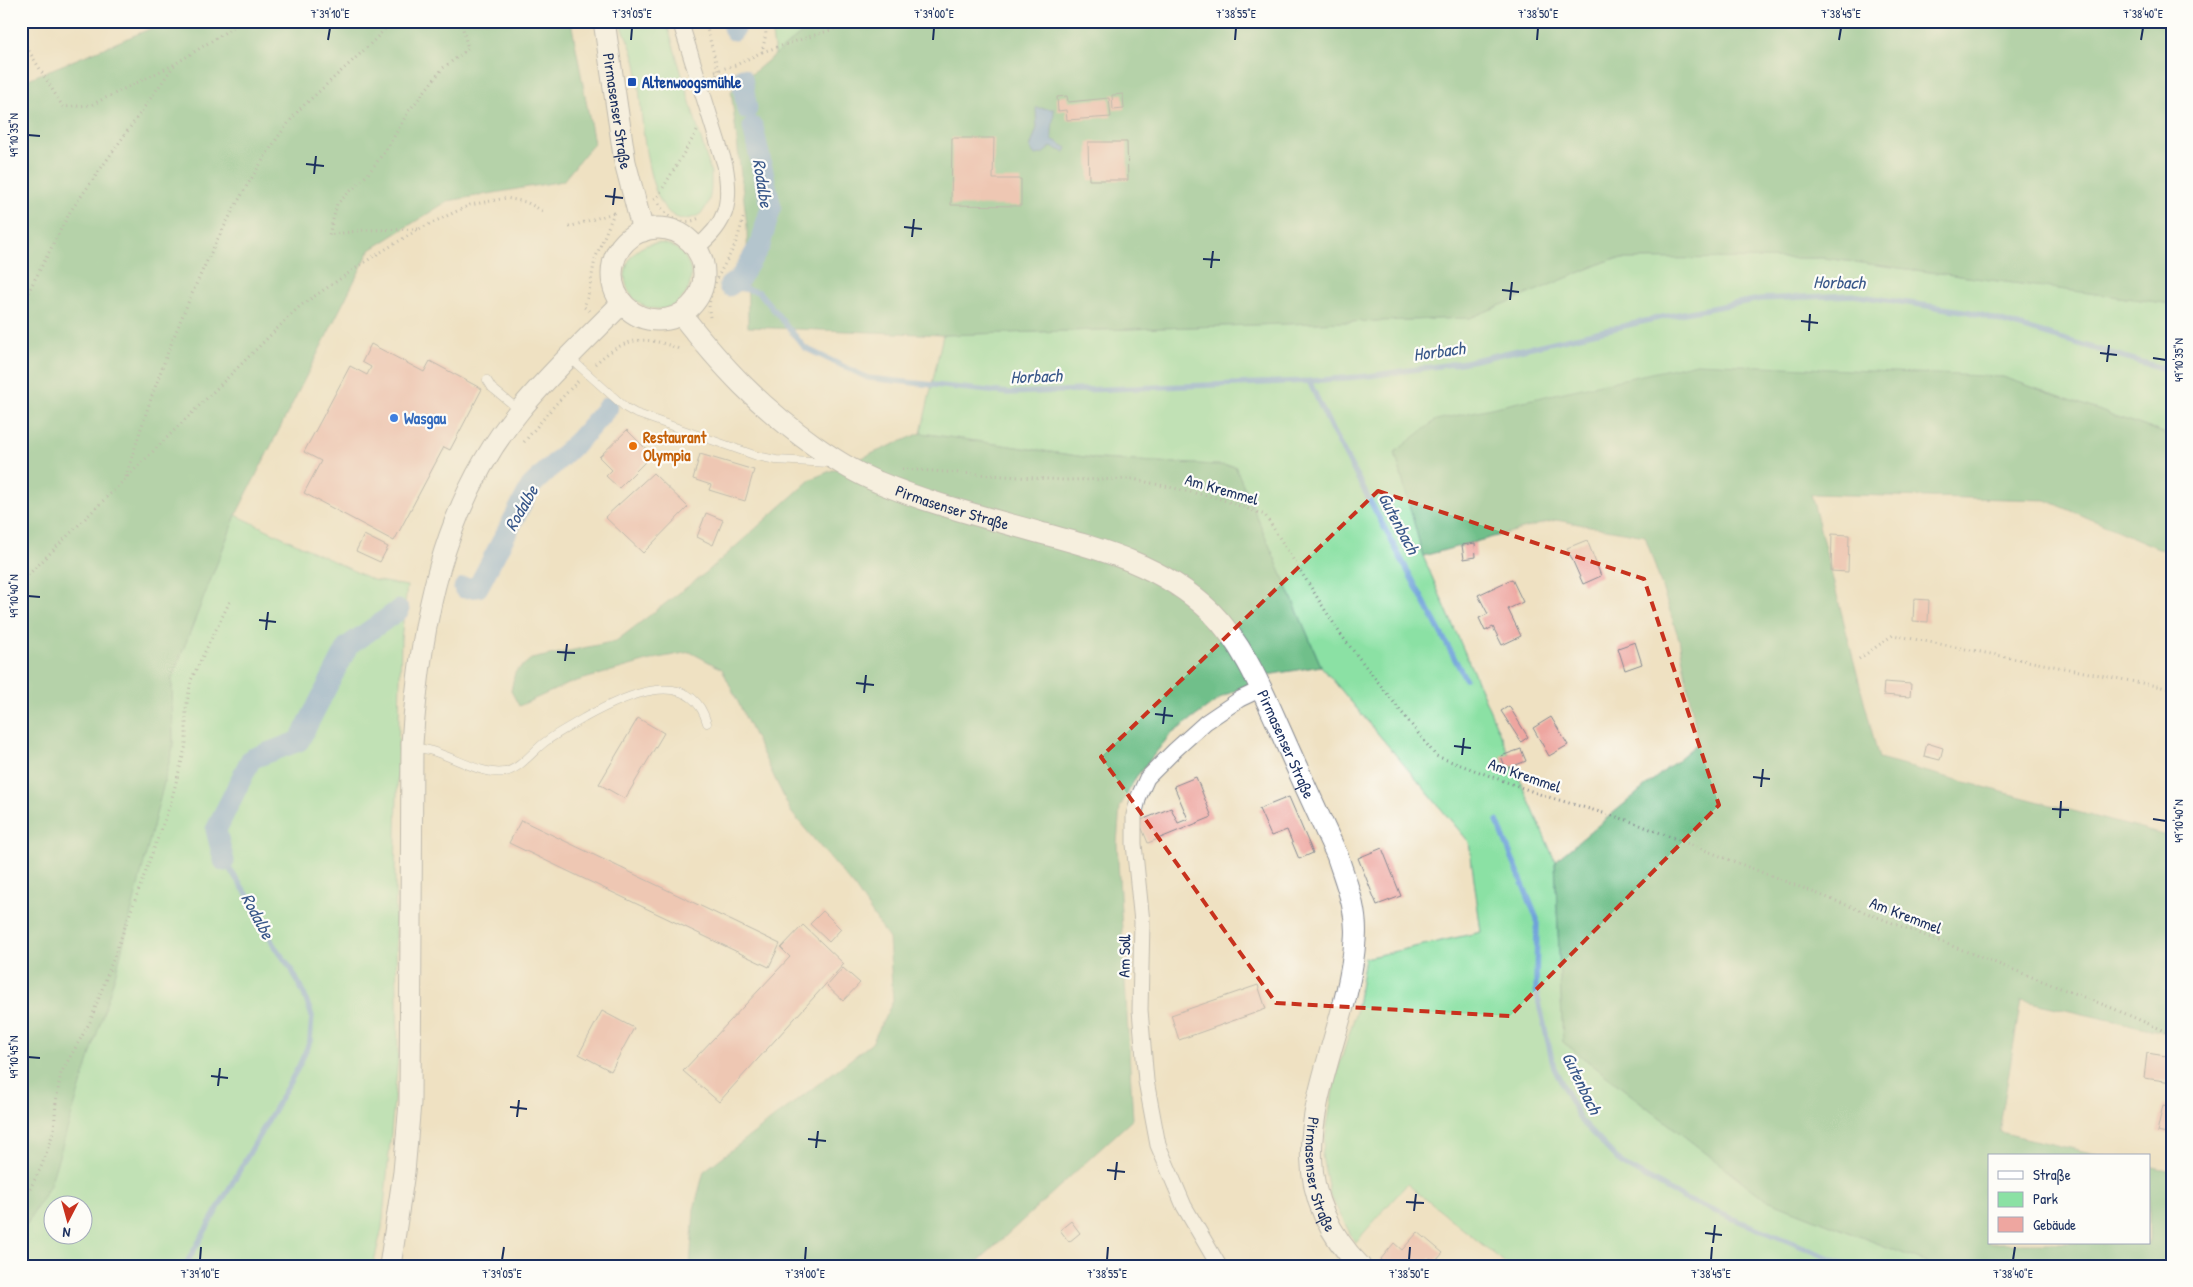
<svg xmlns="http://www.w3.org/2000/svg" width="2193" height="1287" viewBox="0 0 2193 1287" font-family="'Patrick Hand',sans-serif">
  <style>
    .green { fill: #8be1a4; stroke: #538881; fill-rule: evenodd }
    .forest { fill: #70bf8a; stroke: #467774 }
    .water { fill: #6ea2da; stroke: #44689c }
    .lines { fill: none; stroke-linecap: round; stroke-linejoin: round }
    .stream { stroke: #6ea2da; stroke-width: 5.5 }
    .canal { stroke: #6ea2da; stroke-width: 21 }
    .building { fill: #eea6a0 }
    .lane-casing { stroke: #858890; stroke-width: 9 }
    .street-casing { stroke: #858890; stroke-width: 17 }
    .secondary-casing { stroke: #858890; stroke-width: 23 }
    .path { stroke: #858890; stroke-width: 3; stroke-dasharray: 1 4; stroke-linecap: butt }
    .lane { stroke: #fff; stroke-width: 8 }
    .street { stroke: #fff; stroke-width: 15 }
    .secondary { stroke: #fff; stroke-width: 21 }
    .marked { fill: none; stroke: #c8321e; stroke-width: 4; stroke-dasharray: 10 6; stroke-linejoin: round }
    .ticks { fill: none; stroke: #1b2f5e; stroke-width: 2 }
    .transit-dot { fill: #1a4fb4; stroke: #fdfcf7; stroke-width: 2 }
    .shop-dot { fill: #3f7fe0; stroke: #fdfcf7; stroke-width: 2 }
    .food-dot { fill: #e8710a; stroke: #fdfcf7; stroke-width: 2 }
    .labels { text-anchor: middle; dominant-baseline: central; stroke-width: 4.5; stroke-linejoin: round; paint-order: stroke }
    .transit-label { font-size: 16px; font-weight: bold; fill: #164399; stroke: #fdfcf7; text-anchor: start }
    .street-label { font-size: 16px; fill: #1b2f5e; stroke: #fdfcf7 }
    .shop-label { font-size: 16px; font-weight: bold; fill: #366cbe; stroke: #fdfcf7; text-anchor: start }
    .food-label { font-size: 16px; font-weight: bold; fill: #c56008; stroke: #fdfcf7; text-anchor: start }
    .water-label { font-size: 18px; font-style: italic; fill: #385789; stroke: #fdfcf7 }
    .neatline { fill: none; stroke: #1b2f5e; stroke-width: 2 }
    .ticks-label { font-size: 12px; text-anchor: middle; fill: #1b2f5e }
  </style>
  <rect width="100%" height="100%" fill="#fdfcf7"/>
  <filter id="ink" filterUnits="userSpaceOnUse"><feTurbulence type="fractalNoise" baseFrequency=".02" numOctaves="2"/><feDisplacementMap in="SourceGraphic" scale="10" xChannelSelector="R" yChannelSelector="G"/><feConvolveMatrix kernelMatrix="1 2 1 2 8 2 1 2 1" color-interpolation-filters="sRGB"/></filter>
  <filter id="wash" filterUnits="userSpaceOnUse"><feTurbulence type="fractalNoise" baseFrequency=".0096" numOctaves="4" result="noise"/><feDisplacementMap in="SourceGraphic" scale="20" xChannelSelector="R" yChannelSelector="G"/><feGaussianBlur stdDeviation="1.12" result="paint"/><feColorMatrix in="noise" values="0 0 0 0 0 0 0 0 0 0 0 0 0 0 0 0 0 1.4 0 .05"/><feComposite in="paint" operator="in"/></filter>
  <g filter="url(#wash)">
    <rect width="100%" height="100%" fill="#efe1c2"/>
    <!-- green -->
    <path class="green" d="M 620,21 L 666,21 L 711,173 C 711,186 712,199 704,210 C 700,216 691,219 684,219 C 640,217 643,95 636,64 C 633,50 625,35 620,21 Z
      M 770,21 L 816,21 L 775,55 Z
      M625 276a33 33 0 1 1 66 0a33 33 0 1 1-66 0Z
      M 1824,258 L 2172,304 L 2172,436 L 2003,377 L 1395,452 L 1423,556 L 1555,861 L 1563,1042 L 1765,1199 L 1935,1266 L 1509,1266 L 1407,1184 L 1355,1243 L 1330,1195 L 1322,1156 L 1335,1079 L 1356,1012 L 1365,958 L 1481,932 L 1469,842 L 1321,666 L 1235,466 L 1098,459 L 921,433 L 943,335 L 1470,318 L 1612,259 Z
      M 236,515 L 373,580 L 407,586 L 401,640 L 395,874 L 398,1058 L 382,1228 L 373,1266 L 21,1266 L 21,1234 L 50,1185 L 173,747 L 172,678 ZM 52,1204 L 82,1204 L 82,1234 L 52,1234 Z"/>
    <!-- forest -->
    <path class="forest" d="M 169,21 L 571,21 L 594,143 L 563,181 L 448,201 L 370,250 L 236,515 L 172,678 L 173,747 L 117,969 L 50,1185 L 21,1234 L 21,82 Z
      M 816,21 L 2172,21 L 2172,304 L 1824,258 L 1612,259 L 1470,318 L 943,335 L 748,327 L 747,226 L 731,91 Z
      M 1697,363 L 2003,377 L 2172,436 L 2172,554 L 2046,500 L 1811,494 L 1879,759 L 2167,836 L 2172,809 L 2172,1034 L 2021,1000 L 1999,1132 L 2105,1156 L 1989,1156 L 1989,1243 L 2149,1243 L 2149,1166 L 2172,1171 L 2172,1266 L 1935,1266 L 1765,1199 L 1563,1042 L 1555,861 L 1698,743 L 1679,639 L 1645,536 L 1556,520 L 1423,556 L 1395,452 L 1436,420 Z
      M 921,433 L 1098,459 L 1235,466 L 1321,666 L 1267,675 L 1222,697 L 1170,735 L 1136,777 L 1120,807 L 1117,843 L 1133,1119 L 973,1266 L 690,1266 L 694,1209 L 704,1171 L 872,1043 L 893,1001 L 889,939 L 855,888 L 791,812 L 722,669 L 690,652 L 658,658 L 570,683 L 519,706 L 511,691 L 515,672 L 531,659 L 616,641 L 708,571 L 811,479 Z"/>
    <!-- water -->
    <path class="water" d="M 1036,108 L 1054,109 C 1054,118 1051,131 1052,139 L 1067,148 L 1065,152 L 1051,147 L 1042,154 L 1035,155 L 1030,148 L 1037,128 Z"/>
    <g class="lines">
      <!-- stream -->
      <path class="stream" d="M 729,286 L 759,292 L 805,348 L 868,378 L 1008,393 L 1309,381 L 1369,376 L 1466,362 L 1663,317 L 1760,299 L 1853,295 L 1970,312 L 2172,371
        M 1309,381 L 1332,430 L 1465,678
        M 1497,821 L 1537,919 L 1536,990 L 1554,1068 L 1581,1121 L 1622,1164 L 1685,1199 L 1849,1266
        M 185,1266 L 299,1066 L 310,1041 L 312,1016 L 304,994 L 292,970 L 273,944 L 258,910 L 224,861"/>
      <!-- canal -->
      <path class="canal" d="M 731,21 L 734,30
        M 742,78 L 747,109
        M 729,286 L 740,278 L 760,245 L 771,207 L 753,127
        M 464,588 L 478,587 L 531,486 L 580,439 L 608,407
        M 224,861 L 216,830 L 251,759 L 299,741 L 348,646 L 399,610"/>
    </g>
    <g id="blocks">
      <!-- building -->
      <path class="building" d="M 1123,94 L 1124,109 L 1113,110 L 1112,95 Z
        M 1067,96 L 1068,102 L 1109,98 L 1111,117 L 1067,120 L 1066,110 L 1058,111 L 1057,97 Z
        M 952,138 L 994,138 L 993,179 L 1021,179 L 1021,206 L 951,205 Z
        M 1088,142 L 1127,142 L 1128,180 L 1089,180 Z
        M 371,344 L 424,372 L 430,361 L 482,389 L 450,450 L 444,447 L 394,541 L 304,493 L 321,461 L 304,452 L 350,366 L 367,375 L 371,367 L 362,362 Z
        M 627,430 L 652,455 L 619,488 L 606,476 L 612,470 L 599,457 Z
        M 700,454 L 754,470 L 745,501 L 709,490 L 711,485 L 693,479 Z
        M 653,473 L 688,507 L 643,553 L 605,517 Z
        M 706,513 L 723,520 L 713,545 L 697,537 Z
        M 1832,534 L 1849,535 L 1848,572 L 1831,571 Z
        M 364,535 L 388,547 L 380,562 L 356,551 Z
        M 1587,540 L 1601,576 L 1583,584 L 1567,548 Z
        M 1475,543 L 1476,557 L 1464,559 L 1462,545 Z
        M 1512,579 L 1523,602 L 1508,609 L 1521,636 L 1502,645 L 1493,627 L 1485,631 L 1479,618 L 1488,614 L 1478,595 Z
        M 1914,599 L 1929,600 L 1928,622 L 1913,621 Z
        M 1635,642 L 1642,664 L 1625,670 L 1618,648 Z
        M 1884,682 L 1911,684 L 1910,697 L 1883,695 Z
        M 1509,706 L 1528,737 L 1521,742 L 1501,711 Z
        M 1551,717 L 1568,745 L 1549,756 L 1533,728 Z
        M 638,718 L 664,733 L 625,799 L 599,784 Z
        M 1927,743 L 1943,748 L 1940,760 L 1924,756 Z
        M 1521,749 L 1526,761 L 1506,769 L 1501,756 Z
        M 1196,777 L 1212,817 L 1148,843 L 1139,821 L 1171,808 L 1178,823 L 1188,819 L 1174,786 Z
        M 1289,797 L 1313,853 L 1299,859 L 1287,830 L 1271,836 L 1259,809 Z
        M 521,820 L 780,944 L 769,967 L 509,843 Z
        M 1382,848 L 1401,896 L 1377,905 L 1358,858 Z
        M 823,911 L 841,929 L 829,942 L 810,924 Z
        M 803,925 L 844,964 L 719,1102 L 683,1071 L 790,957 L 781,948 Z
        M 843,968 L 860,983 L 843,1001 L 827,986 Z
        M 1258,985 L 1266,1009 L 1179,1040 L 1171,1015 Z
        M 602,1011 L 634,1028 L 611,1071 L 579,1054 Z
        M 2147,1053 L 2172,1057 L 2172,1082 L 2144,1078 Z
        M 2163,1105 L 2172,1107 L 2172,1135 L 2157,1132 Z
        M 1071,1221 L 1080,1233 L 1069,1242 L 1060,1230 Z
        M 1418,1232 L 1443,1253 L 1435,1262 L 1430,1258 L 1424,1266 L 1387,1266 L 1380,1260 L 1394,1243 L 1402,1250 Z"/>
    </g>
  </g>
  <g filter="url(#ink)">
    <use href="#blocks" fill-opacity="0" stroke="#858890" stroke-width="1"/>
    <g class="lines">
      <defs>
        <path id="lane" d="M 570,358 L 626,408 L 635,413 L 757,456 L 776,460 L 829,463
          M 487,380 L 492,388 L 518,409
          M 414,748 C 443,748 479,777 505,772 C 520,769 533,751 545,742 C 557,733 571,726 584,718 C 620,698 690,663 707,723"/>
        <path id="street" d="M 680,21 L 725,165 C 732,203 727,224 696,248
          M 1219,1266 L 1184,1206 L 1158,1145 L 1146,1081 L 1140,1010 L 1142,922 L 1134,844 L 1134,815 L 1139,796 L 1147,778 L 1175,750 L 1206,722 L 1240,699 L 1261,689"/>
        <g id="secondary">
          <path id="s1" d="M 604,21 L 625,162 L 643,231"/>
          <circle cx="658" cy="274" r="46"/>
          <path id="s2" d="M 681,314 C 723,368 759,406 815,446 C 835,460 855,473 878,482 C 930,504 987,518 1041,533 C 1104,550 1162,565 1211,612 C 1244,645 1262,690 1281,732 C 1299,773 1318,814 1337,855 C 1346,883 1358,910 1355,940 C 1347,1055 1258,1163 1360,1266"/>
          <path d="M 390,1266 L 404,1172 L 410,1103 L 412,744 C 420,625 442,504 520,410 C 551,372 588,338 622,303"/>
        </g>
      </defs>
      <!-- lane casing -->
      <use href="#lane" class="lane-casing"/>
      <!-- street casing -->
      <use href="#street" class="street-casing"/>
      <!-- secondary casing -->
      <use href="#secondary" class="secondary-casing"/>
      <!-- path -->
      <path class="path" d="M 705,21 L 718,70 L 716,76
        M 21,38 L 63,107 L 91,105 L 175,64 L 243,21
        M 762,52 L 859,21
        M 715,71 L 736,65 L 762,52 L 766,34 L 764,21
        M 654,199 L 657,198 L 697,131
        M 659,204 C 667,219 685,227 701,217
        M 569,227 L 613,213
        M 418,229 L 364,230 L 329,235 L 337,204 L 368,174 L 388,147 L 408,112 L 443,68 L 468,49 L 461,21
        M 21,306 L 70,212 L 175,64
        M 589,311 L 584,307 L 589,292 L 595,259 L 614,213 L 618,212
        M 710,317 C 705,294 723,268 733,249 C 738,238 741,227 744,215
        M 595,364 C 624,338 643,334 679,349 L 681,347
        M 524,442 L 555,405 L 578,381
        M 902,469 L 1063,480 L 1133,479 L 1218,498 L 1265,515 L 1341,635 L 1436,756 L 1542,795 L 1627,820 L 2112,1008 L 2172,1034
        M 126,477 C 156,376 194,275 248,184 C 264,158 279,133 299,110 C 308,101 318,93 327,84 C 349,64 372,44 392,21
        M 21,582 L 300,306 L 371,258 L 419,229 L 470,205 L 506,198 L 526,202 L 543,211
        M 1859,659 L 1893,635 L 2172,689
        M 21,1207 L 42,1165 L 54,1130 L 56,1102 L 61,1073 L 90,1022 L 170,805 L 186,745 L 186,709 L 191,680 L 231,599"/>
      <!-- lane -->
      <use href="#lane" class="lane"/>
      <!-- street -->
      <use href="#street" class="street"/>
      <!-- secondary -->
      <use href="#secondary" class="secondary"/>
    </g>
  </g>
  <!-- marked area -->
  <path d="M0 0H2193V1287H0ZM 1378,491 L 1644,579 L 1719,805 L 1510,1016 L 1276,1003 L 1101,757 Z" fill="#efe1c2" fill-opacity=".55" fill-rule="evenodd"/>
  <path class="marked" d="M 1378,491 L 1644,579 L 1719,805 L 1510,1016 L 1276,1003 L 1101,757 Z"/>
  <!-- ticks -->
  <path class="ticks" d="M 328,40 L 330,28M 631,40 L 632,28M 933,40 L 934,28M 1235,40 L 1236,28M 1537,40 L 1538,28M 1839,40 L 1841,28M 2141,40 L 2143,28M 28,135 L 40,136M 306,164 L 324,166M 314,174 L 316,156M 605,196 L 623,198M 613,205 L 615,188M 904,227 L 922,229M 912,237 L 914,219M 1203,259 L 1220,260M 1211,268 L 1213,251M 1502,290 L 1519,292M 1510,300 L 1512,282M 1801,321 L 1818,323M 1809,331 L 1810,314M 2100,353 L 2117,355M 2153,358 L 2166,360M 2107,362 L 2109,345M 28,596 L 40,597M 259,620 L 276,622M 266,630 L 268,612M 557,652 L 575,653M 565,661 L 567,644M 856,683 L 874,685M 864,693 L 866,675M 1155,714 L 1173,716M 1163,724 L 1165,707M 1454,746 L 1471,748M 1462,755 L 1464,738M 1753,777 L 1770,779M 1761,787 L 1763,769M 2052,809 L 2069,810M 2060,818 L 2061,801M 2153,819 L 2166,821M 28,1057 L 40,1058M 211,1076 L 228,1078M 218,1086 L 220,1068M 510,1107 L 527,1109M 517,1117 L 519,1100M 808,1139 L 826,1141M 816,1148 L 818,1131M 1107,1170 L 1125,1172M 1115,1180 L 1117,1162M 1406,1202 L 1424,1203M 1414,1211 L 1416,1194M 1705,1233 L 1722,1235M 1713,1243 L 1715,1225M 200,1260 L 201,1247M 502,1260 L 504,1247M 805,1260 L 806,1247M 1107,1260 L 1108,1247M 1409,1260 L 1410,1247M 1711,1260 L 1712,1247M 2013,1260 L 2015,1247"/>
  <!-- markers -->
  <rect class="transit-dot" x="627" y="77" width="10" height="10" rx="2.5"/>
  <circle class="shop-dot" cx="394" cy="418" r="5"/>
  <circle class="food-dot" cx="633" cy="446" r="5"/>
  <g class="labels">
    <!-- transit labels -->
    <g class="transit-label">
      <text x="642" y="82">Altenwoogsmühle</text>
    </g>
    <!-- street labels -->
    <g class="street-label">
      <text stroke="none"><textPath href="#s1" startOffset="91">Pirmasenser Straße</textPath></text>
      <text transform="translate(1222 489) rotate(16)">Am Kremmel</text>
      <text stroke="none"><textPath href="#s2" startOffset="340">Pirmasenser Straße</textPath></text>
      <text stroke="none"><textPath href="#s2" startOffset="775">Pirmasenser Straße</textPath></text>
      <text transform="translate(1525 775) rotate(19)">Am Kremmel</text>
      <text transform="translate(1906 915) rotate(21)">Am Kremmel</text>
      <text transform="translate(1124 956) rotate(-89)">Am Soll</text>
      <text stroke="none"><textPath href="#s2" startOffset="1225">Pirmasenser Straße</textPath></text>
    </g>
    <!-- shop labels -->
    <g class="shop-label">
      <text x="404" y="418">Wasgau</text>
    </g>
    <!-- food labels -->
    <g class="food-label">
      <text x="643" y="437">Restaurant<tspan x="643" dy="18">Olympia</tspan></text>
    </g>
    <!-- water labels -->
    <g class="water-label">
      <text transform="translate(763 183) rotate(81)">Rodalbe</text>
      <text transform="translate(1839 282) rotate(1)">Horbach</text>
      <text transform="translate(1439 351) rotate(-8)">Horbach</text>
      <text transform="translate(1036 376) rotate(-2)">Horbach</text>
      <text transform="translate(521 508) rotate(-60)">Rodalbe</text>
      <text transform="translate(1399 523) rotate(62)">Gutenbach</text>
      <text transform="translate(258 916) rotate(62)">Rodalbe</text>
      <text transform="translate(1582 1083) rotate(64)">Gutenbach</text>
    </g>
  </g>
  <!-- margin -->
  <rect width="2193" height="1287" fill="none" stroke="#fdfcf7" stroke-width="55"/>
  <!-- legend -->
  <rect x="1988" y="1154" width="162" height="90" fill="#fdfcf7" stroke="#a3aaba"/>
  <rect x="1998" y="1171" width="25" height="8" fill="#ffffff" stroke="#a3aaba"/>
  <text x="2033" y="1180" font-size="15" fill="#1b2f5e">Straße</text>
  <rect x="1998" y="1192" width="25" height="15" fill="#8be1a4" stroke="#a3aaba"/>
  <text x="2033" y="1204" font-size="15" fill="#1b2f5e">Park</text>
  <rect x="1998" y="1217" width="25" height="15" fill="#eea6a0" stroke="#a3aaba"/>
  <text x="2033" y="1230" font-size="15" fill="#1b2f5e">Gebäude</text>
  <!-- north arrow -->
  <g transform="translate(68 1220) rotate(186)"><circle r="24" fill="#fdfcf7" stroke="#a3aaba"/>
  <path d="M0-4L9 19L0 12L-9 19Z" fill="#c8321e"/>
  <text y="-8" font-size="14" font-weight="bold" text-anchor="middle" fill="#1b2f5e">N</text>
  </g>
  <rect x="28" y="28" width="2138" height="1232" class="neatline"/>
  <g class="ticks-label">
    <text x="330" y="18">7°39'10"E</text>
    <text x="632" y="18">7°39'05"E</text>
    <text x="934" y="18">7°39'00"E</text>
    <text x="1236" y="18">7°38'55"E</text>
    <text x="1538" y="18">7°38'50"E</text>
    <text x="1841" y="18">7°38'45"E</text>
    <text x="2143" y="18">7°38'40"E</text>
    <text transform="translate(14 135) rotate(-90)" y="4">49°10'35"N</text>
    <text transform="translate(2179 360) rotate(-90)" y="4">49°10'35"N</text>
    <text transform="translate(14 596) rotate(-90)" y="4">49°10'40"N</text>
    <text transform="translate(2179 821) rotate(-90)" y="4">49°10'40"N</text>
    <text transform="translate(14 1057) rotate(-90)" y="4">49°10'45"N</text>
    <text x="200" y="1278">7°39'10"E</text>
    <text x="502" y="1278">7°39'05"E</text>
    <text x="805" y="1278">7°39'00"E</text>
    <text x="1107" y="1278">7°38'55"E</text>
    <text x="1409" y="1278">7°38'50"E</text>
    <text x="1711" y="1278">7°38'45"E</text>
    <text x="2013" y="1278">7°38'40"E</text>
  </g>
</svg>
